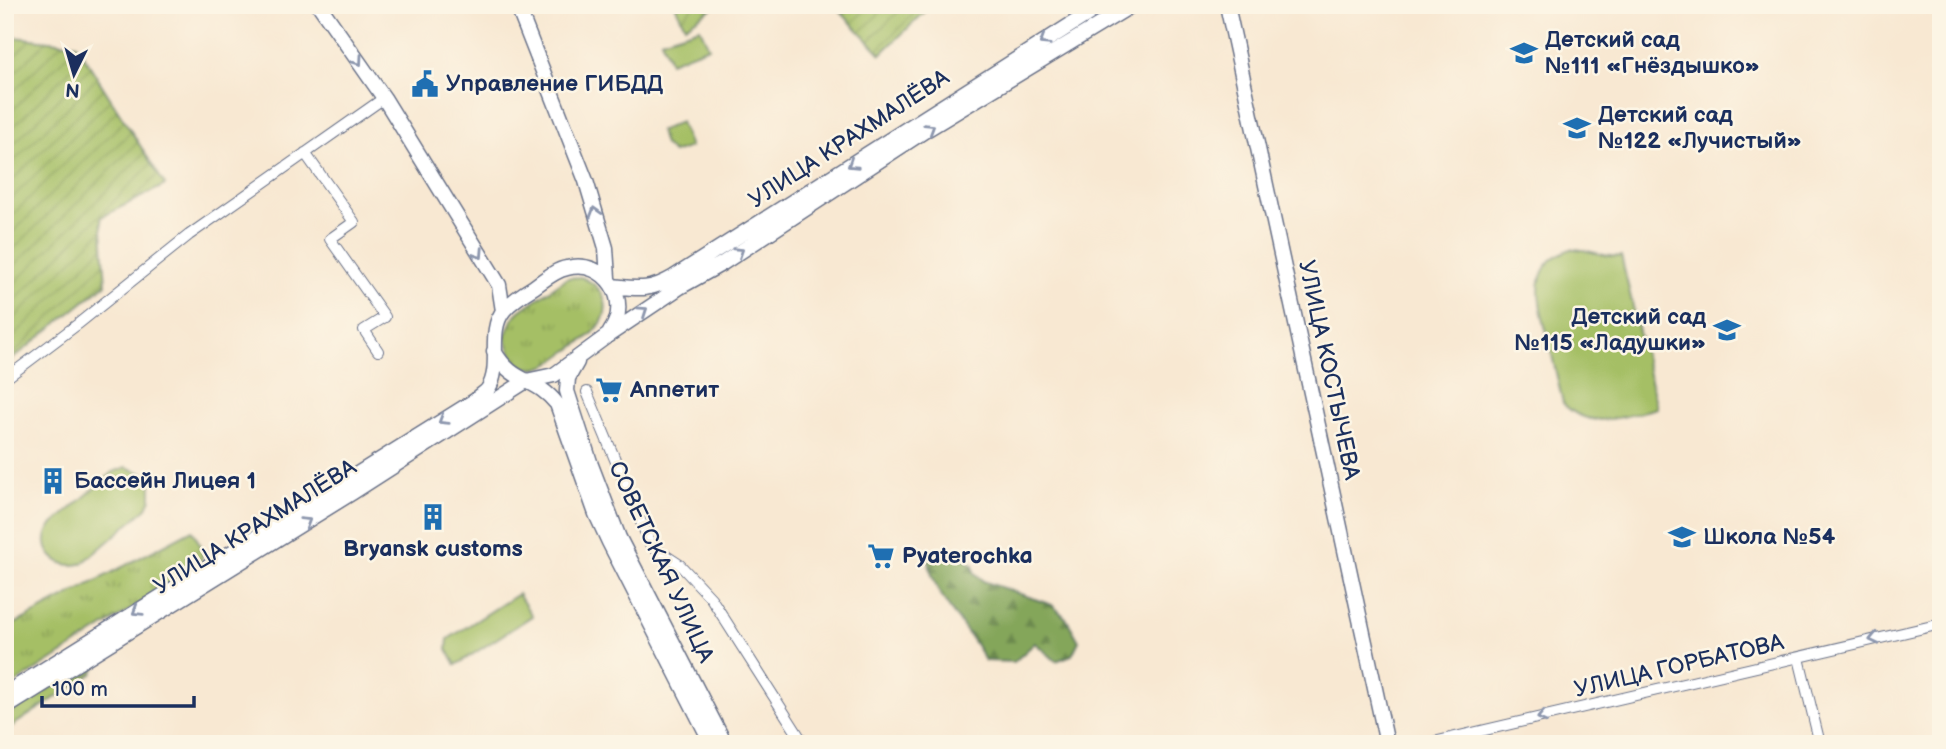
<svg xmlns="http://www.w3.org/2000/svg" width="1946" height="749" viewBox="0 0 1946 749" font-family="'Balsamiq Sans',sans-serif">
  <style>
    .grass { fill: url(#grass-tufts); stroke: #607762; stroke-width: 2 }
    .forest { fill: url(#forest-firs); stroke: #506a5c; stroke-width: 2 }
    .park { fill: #a5bf65; stroke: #607762; stroke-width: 2 }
    .garden { fill: url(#garden-furrows); stroke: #607762; stroke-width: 2 }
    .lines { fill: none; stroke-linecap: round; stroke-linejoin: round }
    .minor-casing { stroke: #687087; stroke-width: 12 }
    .secondary-casing { stroke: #687087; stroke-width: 17 }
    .minor { stroke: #fff; stroke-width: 10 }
    .secondary { stroke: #fff; stroke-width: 14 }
    .oneway { stroke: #8d97ae }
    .labels { text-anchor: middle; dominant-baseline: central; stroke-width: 5; stroke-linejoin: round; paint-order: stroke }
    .poi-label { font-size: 23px; font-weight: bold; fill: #1b2f5e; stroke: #fcf5e5; text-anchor: start }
    .street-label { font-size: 23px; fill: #1b2f5e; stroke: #fcf5e5 }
  </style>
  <defs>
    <pattern id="grass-tufts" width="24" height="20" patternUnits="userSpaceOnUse" patternTransform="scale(1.75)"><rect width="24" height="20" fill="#a5bf65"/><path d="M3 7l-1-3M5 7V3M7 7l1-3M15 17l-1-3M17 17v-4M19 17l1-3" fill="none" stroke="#869c56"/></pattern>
    <pattern id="forest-firs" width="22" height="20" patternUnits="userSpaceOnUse" patternTransform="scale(1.75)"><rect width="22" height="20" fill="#84a65a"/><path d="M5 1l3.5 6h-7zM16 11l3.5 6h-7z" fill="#6b884e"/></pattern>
    <pattern id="garden-furrows" width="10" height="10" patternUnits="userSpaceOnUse" patternTransform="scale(1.75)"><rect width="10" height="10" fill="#a5bf65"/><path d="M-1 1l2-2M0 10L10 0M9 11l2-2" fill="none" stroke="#869c56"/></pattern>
  </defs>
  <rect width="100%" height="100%" fill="#fcf5e5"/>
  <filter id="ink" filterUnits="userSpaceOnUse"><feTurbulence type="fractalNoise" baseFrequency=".0143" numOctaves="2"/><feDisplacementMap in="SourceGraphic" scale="14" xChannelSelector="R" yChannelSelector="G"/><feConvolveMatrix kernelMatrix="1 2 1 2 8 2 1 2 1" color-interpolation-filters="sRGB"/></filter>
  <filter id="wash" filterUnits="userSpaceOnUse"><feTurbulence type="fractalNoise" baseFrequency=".00686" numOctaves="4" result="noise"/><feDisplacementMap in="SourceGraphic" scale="28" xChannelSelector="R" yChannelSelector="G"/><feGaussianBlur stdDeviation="1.57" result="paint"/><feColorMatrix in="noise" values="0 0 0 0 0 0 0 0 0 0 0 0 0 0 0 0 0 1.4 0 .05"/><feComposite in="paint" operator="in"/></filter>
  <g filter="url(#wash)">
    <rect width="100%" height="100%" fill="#f8e8d2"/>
    <!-- grass -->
    <path class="grass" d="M 581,277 C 606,288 615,310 594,332 C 587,339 576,345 568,351 C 556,358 544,371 530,368 C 513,366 509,349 505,336 L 513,318 L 520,311 L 567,278 Z
      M 192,530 L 204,551 L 199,566 L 5,690 L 5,629 Z
      M 100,656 L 93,673 L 9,728 L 5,725 L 5,718 L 10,713 Z"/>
    <!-- forest -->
    <path class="forest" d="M 942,551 L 960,555 L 973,565 L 974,572 L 983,581 L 1052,605 L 1066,618 L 1079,641 L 1072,655 L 1056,661 L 1035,643 L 1014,662 L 985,661 C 967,624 933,600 928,557 Z"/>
    <!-- park -->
    <path class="park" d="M 700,28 L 709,47 L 670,62 L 661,40 Z
      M 680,122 L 690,147 L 673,153 L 664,145 L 660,131 Z
      M 1571,249 C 1589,248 1604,259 1621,256 L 1657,408 C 1625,416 1588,432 1563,403 C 1558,381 1553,360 1548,338 C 1539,302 1526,265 1571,249 Z
      M 126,467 L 142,473 L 151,483 L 151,499 L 147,508 L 83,563 C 59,572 35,549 51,526 L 113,472 Z
      M 518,594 L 532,616 L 456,665 L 447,649 L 448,639 Z"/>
    <!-- garden -->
    <path class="garden" d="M 675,5 L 717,5 L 685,26 Z
      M 834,5 L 932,5 L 881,54 Z
      M 5,36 L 76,44 L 165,185 L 101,217 L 106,284 L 5,365 Z"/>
  </g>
  <g filter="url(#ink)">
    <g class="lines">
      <defs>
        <path id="minor" d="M 305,153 L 354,222 L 330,239 L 385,317 L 364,330 L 378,351
          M 5,379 L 78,324 L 189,235 L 384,98
          M 587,392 L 651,546 L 680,565 L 711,598 L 804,744
          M 1799,658 L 1820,744
          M 1425,744 L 1941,624"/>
        <path id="secondary" d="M 319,5 L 384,98 L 499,285 L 503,311
          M 517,5 L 586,181 L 606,248 L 608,278
          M 1227,5 L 1387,744
          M 613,286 C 640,289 650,291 674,277 L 1102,5
          M 494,351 C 513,385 535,376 557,404 L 596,514 L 609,542 L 712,744
          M 577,362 L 568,378 L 567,391 L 591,465 L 619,538 L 725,744
          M 5,694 L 476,400 C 479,396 485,393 488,389 C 503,366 486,332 504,310 C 512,301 524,293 534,287 C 544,280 555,270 567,268 C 605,258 633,301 610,332
          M 5,708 L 353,492 L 526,381 L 554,375 L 607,336 L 680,287 L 723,263 L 926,130 L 1132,5"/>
      </defs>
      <!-- minor casing -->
      <use href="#minor" class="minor-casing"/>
      <!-- secondary casing -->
      <use href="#secondary" class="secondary-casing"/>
      <!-- minor -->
      <use href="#minor" class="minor"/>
      <!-- secondary -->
      <use href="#secondary" class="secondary"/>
    </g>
    <!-- one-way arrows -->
    <defs><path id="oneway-chevron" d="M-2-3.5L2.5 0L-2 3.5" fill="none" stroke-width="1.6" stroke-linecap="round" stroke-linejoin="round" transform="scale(1.75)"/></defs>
    <g class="oneway">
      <use href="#oneway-chevron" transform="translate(1044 41) rotate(148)"/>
      <use href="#oneway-chevron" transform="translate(358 61) rotate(55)"/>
      <use href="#oneway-chevron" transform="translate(930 128) rotate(-32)"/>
      <use href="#oneway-chevron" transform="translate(852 164) rotate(147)"/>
      <use href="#oneway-chevron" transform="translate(595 212) rotate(-107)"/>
      <use href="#oneway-chevron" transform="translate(739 252) rotate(-33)"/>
      <use href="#oneway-chevron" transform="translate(479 254) rotate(57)"/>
      <use href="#oneway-chevron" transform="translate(643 311) rotate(-34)"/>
      <use href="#oneway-chevron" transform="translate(443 420) rotate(148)"/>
      <use href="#oneway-chevron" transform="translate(306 522) rotate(-32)"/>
      <use href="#oneway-chevron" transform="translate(137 611) rotate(148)"/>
      <use href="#oneway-chevron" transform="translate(1874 639) rotate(167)"/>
      <use href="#oneway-chevron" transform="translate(1542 717) rotate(167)"/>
    </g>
  </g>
  <!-- icons -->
  <defs>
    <symbol id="school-bare" viewBox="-9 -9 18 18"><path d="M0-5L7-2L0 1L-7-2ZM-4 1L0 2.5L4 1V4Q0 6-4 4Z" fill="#1f6fb2" stroke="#fcf5e5" stroke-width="2.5" paint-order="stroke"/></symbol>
    <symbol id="civic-bare" viewBox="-9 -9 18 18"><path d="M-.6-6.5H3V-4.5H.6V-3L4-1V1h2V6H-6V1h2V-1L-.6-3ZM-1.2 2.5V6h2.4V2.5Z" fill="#1f6fb2" stroke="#fcf5e5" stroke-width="2.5" paint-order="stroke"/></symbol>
    <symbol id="supermarket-bare" viewBox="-9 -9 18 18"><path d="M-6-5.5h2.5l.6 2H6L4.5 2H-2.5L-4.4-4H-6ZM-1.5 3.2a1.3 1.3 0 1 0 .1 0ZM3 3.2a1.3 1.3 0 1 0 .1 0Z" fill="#1f6fb2" stroke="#fcf5e5" stroke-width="2.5" paint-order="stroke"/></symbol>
    <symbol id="building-bare" viewBox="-9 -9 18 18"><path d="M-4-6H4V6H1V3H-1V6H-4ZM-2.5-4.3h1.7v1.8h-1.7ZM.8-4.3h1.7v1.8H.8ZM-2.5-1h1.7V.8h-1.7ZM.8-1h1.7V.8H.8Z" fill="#1f6fb2" stroke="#fcf5e5" stroke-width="2.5" paint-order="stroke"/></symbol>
  </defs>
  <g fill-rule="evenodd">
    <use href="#school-bare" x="1505" y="34" width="38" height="38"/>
    <use href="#civic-bare" x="406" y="65" width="38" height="38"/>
    <use href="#school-bare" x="1558" y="109" width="38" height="38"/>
    <use href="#school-bare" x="1708" y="311" width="38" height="38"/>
    <use href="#supermarket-bare" x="590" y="371" width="38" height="38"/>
    <use href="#building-bare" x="34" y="462" width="38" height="38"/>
    <use href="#building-bare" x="414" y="498" width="38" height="38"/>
    <use href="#school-bare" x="1663" y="518" width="38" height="38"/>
    <use href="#supermarket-bare" x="862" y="537" width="38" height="38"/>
  </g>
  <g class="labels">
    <!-- poi labels -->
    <g class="poi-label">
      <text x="1545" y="40">Детский сад<tspan x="1545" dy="26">№111 «Гнёздышко»</tspan></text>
      <text x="446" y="84">Управление ГИБДД</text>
      <text x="1598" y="115">Детский сад<tspan x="1598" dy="26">№122 «Лучистый»</tspan></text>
      <text x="1706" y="317" text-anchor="end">Детский сад<tspan x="1706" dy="26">№115 «Ладушки»</tspan></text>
      <text x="630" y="390">Аппетит</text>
      <text x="74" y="481">Бассейн Лицея 1</text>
      <text x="1703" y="537">Школа №54</text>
      <text x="433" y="549" text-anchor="middle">Bryansk customs</text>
      <text x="902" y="556">Pyaterochka</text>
    </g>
    <!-- street labels -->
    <g class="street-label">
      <text transform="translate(849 139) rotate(-33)">УЛИЦА КРАХМАЛЁВА</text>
      <text transform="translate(1329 370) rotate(78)">УЛИЦА КОСТЫЧЕВА</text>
      <text transform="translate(255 527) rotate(-32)">УЛИЦА КРАХМАЛЁВА</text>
      <text transform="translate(661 562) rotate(65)">СОВЕТСКАЯ УЛИЦА</text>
      <text transform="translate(1679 666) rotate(-13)">УЛИЦА ГОРБАТОВА</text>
    </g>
  </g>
  <!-- margin -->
  <rect width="1946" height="749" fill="none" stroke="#fcf5e5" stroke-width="28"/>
  <!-- north arrow -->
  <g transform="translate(74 74) rotate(185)" stroke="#fcf5e5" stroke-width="5" paint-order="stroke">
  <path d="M0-5L12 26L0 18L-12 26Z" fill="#1b2f5e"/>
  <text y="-10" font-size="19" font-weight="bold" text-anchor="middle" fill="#1b2f5e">N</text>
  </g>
  <!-- scale -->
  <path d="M42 696v10h152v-10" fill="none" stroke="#1b2f5e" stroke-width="3.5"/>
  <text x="52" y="696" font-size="21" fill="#1b2f5e" stroke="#fcf5e5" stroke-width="5" paint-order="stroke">100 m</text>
</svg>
